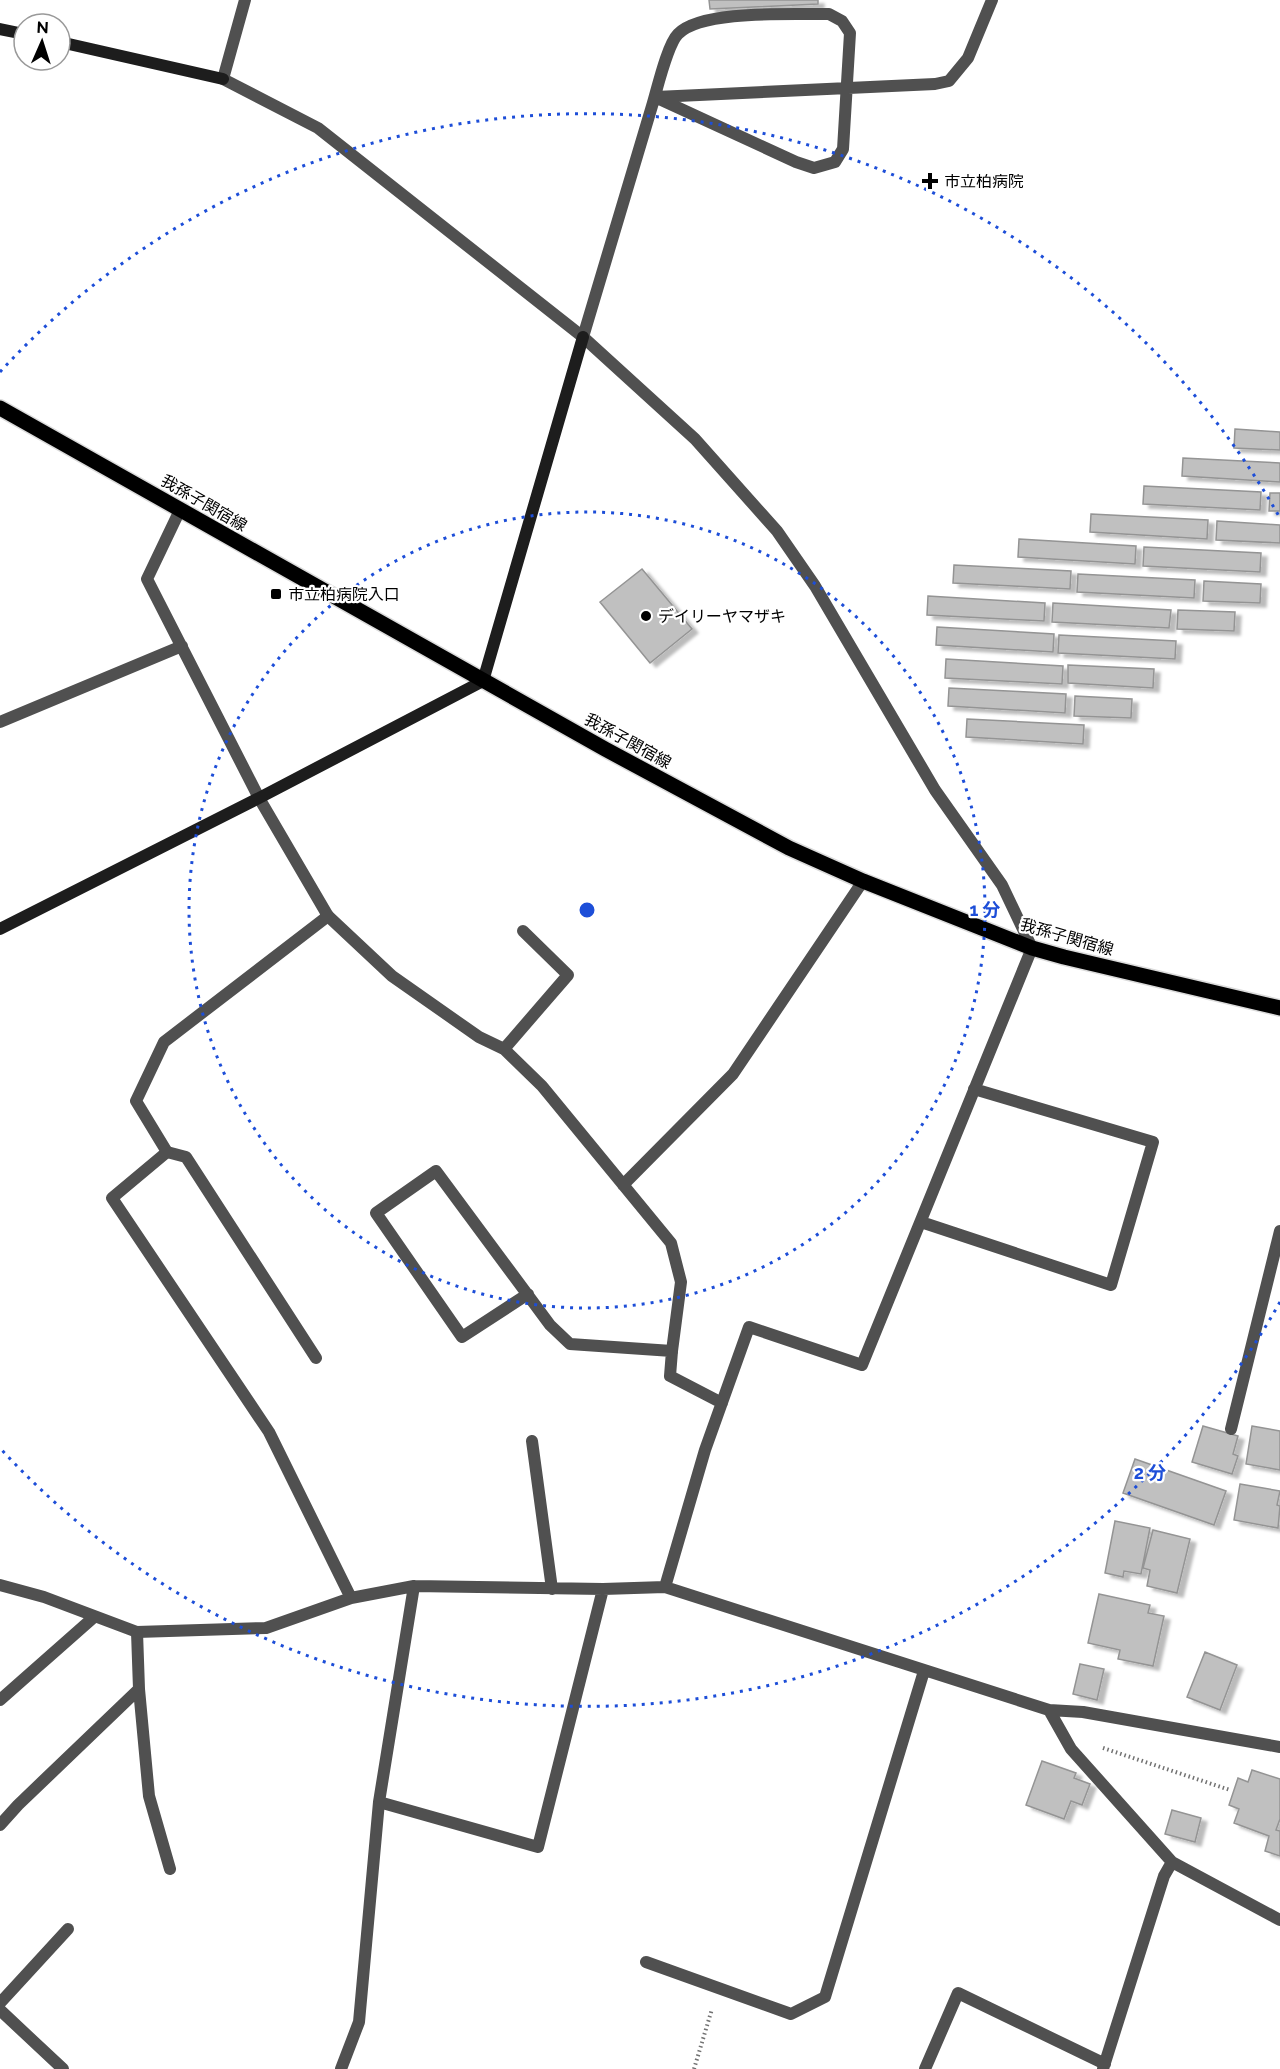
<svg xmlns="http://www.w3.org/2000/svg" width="1280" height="2069" viewBox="0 0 1280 2069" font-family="Raleway,'Noto Sans JP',sans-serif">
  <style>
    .building { fill: #c0c0c0; stroke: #949494; stroke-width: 1.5; filter: url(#shadow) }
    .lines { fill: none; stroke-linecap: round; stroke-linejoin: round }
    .primary-casing { stroke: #dbdbdb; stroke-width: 18 }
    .path { stroke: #727272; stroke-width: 4; stroke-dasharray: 1.5 3; stroke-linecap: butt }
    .lane { stroke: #505050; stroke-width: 12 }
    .street { stroke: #505050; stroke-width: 12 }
    .secondary { stroke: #1d1d1d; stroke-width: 12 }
    .primary { stroke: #000; stroke-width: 15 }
    .ring { fill: none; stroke: #1d4ed8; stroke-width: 3; stroke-dasharray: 3 6 }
    .poi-dot { fill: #000; stroke: #fff; stroke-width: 2 }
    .labels { text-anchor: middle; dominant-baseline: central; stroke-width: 4.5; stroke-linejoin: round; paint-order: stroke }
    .poi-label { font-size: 16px; fill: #000; stroke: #fff; text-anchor: start }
    .street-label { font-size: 16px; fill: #000; stroke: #fff }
    .centre { fill: #1d4ed8; stroke: #fff; stroke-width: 3 }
    .ring-label { font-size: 18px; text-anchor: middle; font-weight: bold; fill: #1d4ed8; stroke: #fff; stroke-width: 4.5; stroke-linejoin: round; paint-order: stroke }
  </style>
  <defs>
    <filter id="shadow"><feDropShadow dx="6" dy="4" stdDeviation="1.5" flood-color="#0004"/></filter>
  </defs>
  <rect width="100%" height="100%" fill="#fff"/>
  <!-- building -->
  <path class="building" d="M 709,0 L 818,0 L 818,4 L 710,9 Z
    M 1235,429 L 1280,432 L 1280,450 L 1234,448 Z
    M 1183,458 L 1280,463 L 1280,482 L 1182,476 Z
    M 1144,486 L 1261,492 L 1260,510 L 1143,504 Z
    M 1270,493 L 1280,493 L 1280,511 L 1269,511 Z
    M 1091,514 L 1208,520 L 1207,539 L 1090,532 Z
    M 1217,521 L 1280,525 L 1280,543 L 1216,540 Z
    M 1019,539 L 1136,546 L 1135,564 L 1018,557 Z
    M 1144,547 L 1261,553 L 1260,572 L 1143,566 Z
    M 954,565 L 1071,571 L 1070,589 L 953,583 Z
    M 642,569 L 692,629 L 650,663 L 600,602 Z
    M 1078,574 L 1195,580 L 1194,598 L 1077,592 Z
    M 1204,581 L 1261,584 L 1260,603 L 1203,601 Z
    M 928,596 L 1045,603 L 1044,621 L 927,615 Z
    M 1053,603 L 1171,610 L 1169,628 L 1052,622 Z
    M 1178,610 L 1235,612 L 1234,631 L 1177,629 Z
    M 937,627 L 1054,634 L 1053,652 L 936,645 Z
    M 1059,635 L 1176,641 L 1175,659 L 1058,653 Z
    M 946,659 L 1063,666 L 1062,684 L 945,678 Z
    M 1068,665 L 1154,669 L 1153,688 L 1068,683 Z
    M 949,688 L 1066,694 L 1065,713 L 948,706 Z
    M 1075,696 L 1132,699 L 1131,718 L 1074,716 Z
    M 967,719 L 1084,725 L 1083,744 L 966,737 Z
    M 1203,1426 L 1238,1436 L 1233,1454 L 1238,1456 L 1232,1474 L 1192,1462 Z
    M 1252,1426 L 1280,1431 L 1280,1470 L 1246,1464 Z
    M 1135,1459 L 1226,1491 L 1214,1525 L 1123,1493 Z
    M 1240,1484 L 1280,1491 L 1277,1505 L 1280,1506 L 1278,1528 L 1234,1520 Z
    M 1115,1521 L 1150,1528 L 1141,1574 L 1124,1571 L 1123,1577 L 1105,1573 Z
    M 1153,1530 L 1190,1539 L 1177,1593 L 1147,1586 L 1150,1570 L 1143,1568 Z
    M 1099,1594 L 1150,1605 L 1148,1613 L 1164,1616 L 1153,1666 L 1118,1659 L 1120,1650 L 1088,1643 Z
    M 1205,1652 L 1237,1665 L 1220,1710 L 1187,1697 Z
    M 1080,1664 L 1104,1669 L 1097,1700 L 1073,1694 Z
    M 1042,1761 L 1076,1773 L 1074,1778 L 1090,1784 L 1082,1805 L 1071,1801 L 1064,1819 L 1026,1805 Z
    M 1252,1770 L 1280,1779 L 1280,1819 L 1276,1830 L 1280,1831 L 1280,1856 L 1265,1851 L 1269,1836 L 1234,1823 L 1239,1809 L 1229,1805 L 1238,1778 L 1248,1782 Z
    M 1172,1810 L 1201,1818 L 1195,1842 L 1165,1834 Z"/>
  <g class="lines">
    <defs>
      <path id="primary" d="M 0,408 L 605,749 L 789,848 L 863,881 L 1032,948 L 1064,957 L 1280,1008"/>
    </defs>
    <!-- primary casing -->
    <use href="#primary" class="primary-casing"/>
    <!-- path -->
    <path class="path" d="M 1103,1748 L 1230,1790
      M 694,2069 L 712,2009"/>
    <!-- lane -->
    <path class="lane" d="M 656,97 L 935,84 L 949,81 L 968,58 L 992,0
      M 583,337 C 606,260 629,183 652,106 C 657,90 667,45 678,34 C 702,9 795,15 829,14 L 842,21 L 850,33 L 843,149 L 835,162 L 814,168 L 796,162 L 655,97
      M 180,510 L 147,579 L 259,798
      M 0,722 L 182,646
      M 328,916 L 392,976 L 479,1037 L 504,1049 L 542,1086 L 671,1243 L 681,1282 L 672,1351
      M 504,1049 L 568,975 L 523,931
      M 167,1152 L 186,1157 L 316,1358
      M 623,1185 L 733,1074 L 863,881
      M 139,1689 L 149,1796 L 170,1869
      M 0,1700 L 94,1617
      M 0,1825 L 18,1805 L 139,1689 L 137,1632
      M 0,2003 L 68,1929
      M 0,2010 L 63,2069"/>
    <!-- street -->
    <path class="street" d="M 245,0 L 223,79 L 318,128 L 583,337 L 695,439 L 777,531 L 815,586 L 935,790 L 1002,885 L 1032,948 L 862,1365 L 749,1327 L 705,1450 L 665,1587
      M 259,798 L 328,916 L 164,1042 L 136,1101 L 167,1152 L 112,1198 L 269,1432 L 351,1598
      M 921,1222 L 1111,1285 L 1153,1142 L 974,1089
      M 528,1294 L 462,1337 L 376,1213 L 436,1171 L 550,1325 L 570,1344 L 672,1351 L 670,1376 L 722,1403
      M 1231,1429 L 1280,1231
      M 532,1441 L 552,1589
      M 0,1585 L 44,1597 L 137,1632 L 266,1628 L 351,1598 L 414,1586 L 603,1589 L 665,1587 L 1049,1710 L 1083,1712 L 1280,1747
      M 1049,1710 L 1071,1749 L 1172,1862 L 1280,1920
      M 379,1802 L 538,1847 L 603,1589
      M 646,1962 L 791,2014 L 825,1997 L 924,1671
      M 341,2069 L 359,2022 L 379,1802 L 414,1586
      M 925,2069 L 958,1993 L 1105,2064
      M 1103,2069 L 1164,1876 L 1172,1862"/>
    <!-- secondary -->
    <path class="secondary" d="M 0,29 L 24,34
      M 60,42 L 223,79
      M 0,929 L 259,798 L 483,681 L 583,337"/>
    <!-- primary -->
    <use href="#primary" class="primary"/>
  </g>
  <!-- distance rings -->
  <g class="ring">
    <circle cx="587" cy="910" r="398"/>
    <path d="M1280 1302A796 796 0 0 1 0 1448M0 372A796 796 0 0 1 1280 518"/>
  </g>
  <!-- markers -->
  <g class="poi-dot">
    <path d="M927 172h6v6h6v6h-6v6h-6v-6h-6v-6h6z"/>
    <rect x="270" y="588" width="12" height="12" rx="3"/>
    <circle cx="646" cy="616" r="6"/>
  </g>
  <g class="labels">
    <!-- poi labels -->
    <g class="poi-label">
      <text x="944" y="181">市立柏病院</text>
      <text x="288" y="594">市立柏病院入口</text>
      <text x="658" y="616">デイリーヤマザキ</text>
    </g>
    <!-- street labels -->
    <g class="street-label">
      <text transform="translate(204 503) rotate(30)">我孫子関宿線</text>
      <text transform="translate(628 741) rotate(29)">我孫子関宿線</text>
      <text transform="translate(1067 937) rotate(16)">我孫子関宿線</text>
    </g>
  </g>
  <circle cx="587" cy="910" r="9" class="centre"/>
  <g class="ring-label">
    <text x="985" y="916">1 分</text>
    <text x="1150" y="1479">2 分</text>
  </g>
  <!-- north arrow -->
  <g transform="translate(42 42) rotate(3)"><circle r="28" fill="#ffffff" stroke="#999999" stroke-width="1.5"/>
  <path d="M0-4.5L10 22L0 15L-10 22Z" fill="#000000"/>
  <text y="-9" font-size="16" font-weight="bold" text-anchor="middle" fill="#000000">N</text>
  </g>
</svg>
